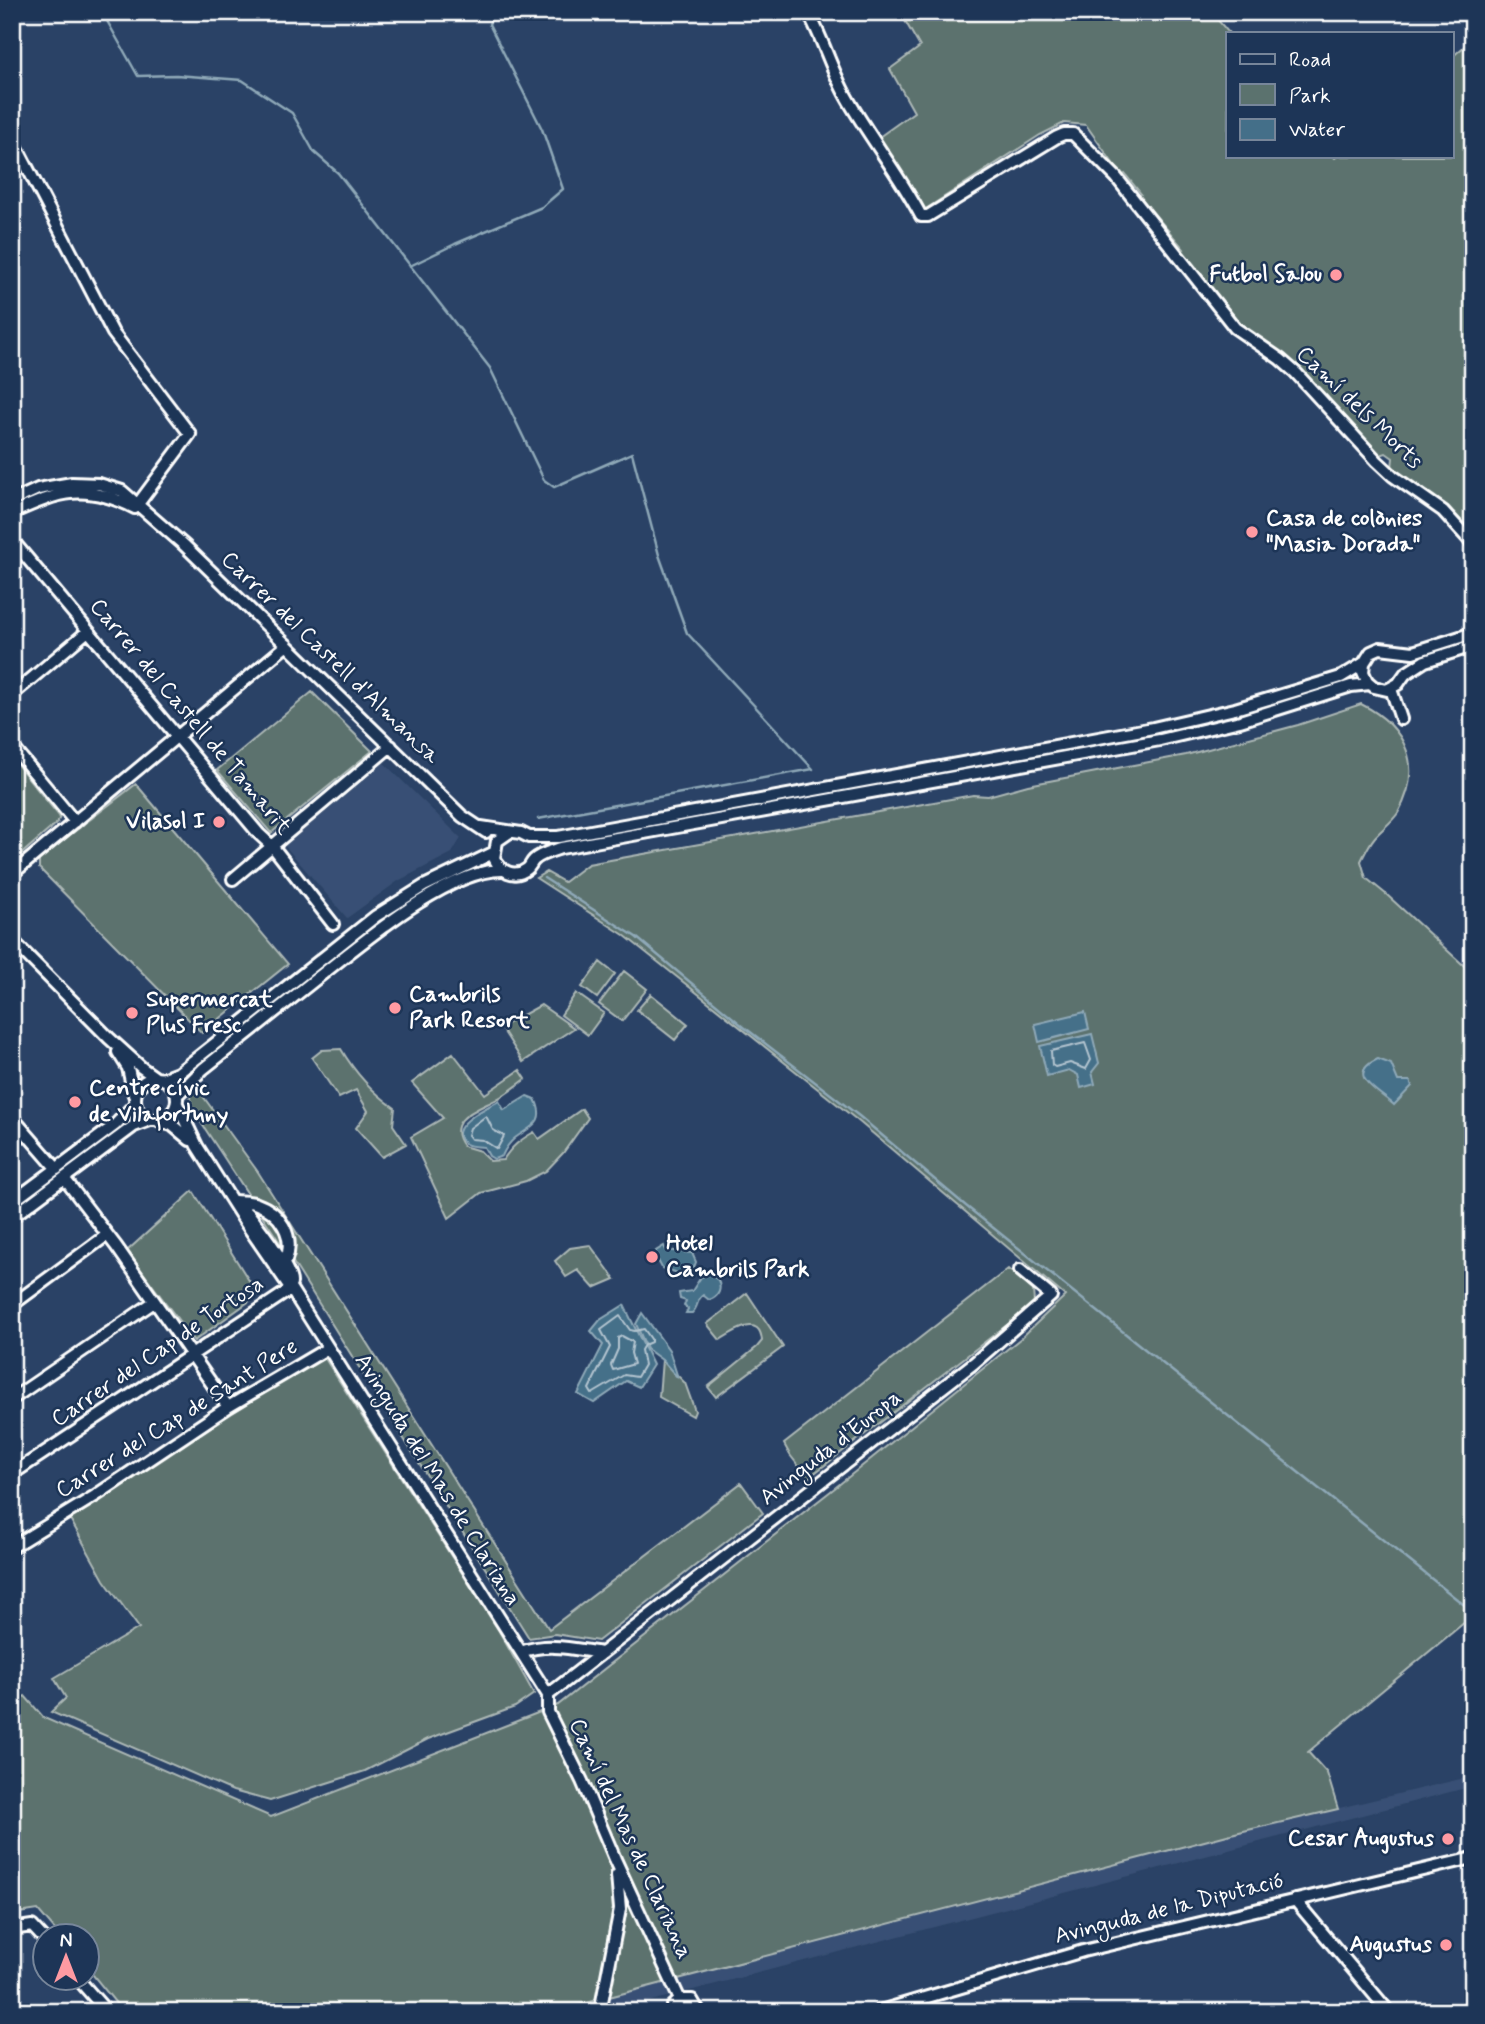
<svg xmlns="http://www.w3.org/2000/svg" width="1485" height="2024" viewBox="0 0 1485 2024" font-family="Mynerve,sans-serif">
  <style>
    .built { fill: #395074 }
    .green { fill: #5b726e; stroke: #adb8b6; stroke-width: 2 }
    .water { fill: #446f89; stroke: #8fa9b8; stroke-width: 2 }
    .lines { fill: none; stroke-linecap: round; stroke-linejoin: round }
    .shore { stroke: #b4c5d0; stroke-width: 2 }
    .stream { stroke: #8fa9b8; stroke-width: 2.5 }
    .minor-casing { stroke: #fff; stroke-width: 16 }
    .minor { stroke: #1d3557; stroke-width: 10 }
    .poi-dot { fill: #ff9aa2; stroke: #1d3557; stroke-width: 2.5 }
    .labels { text-anchor: middle; dominant-baseline: central; stroke-width: 5; stroke-linejoin: round; paint-order: stroke }
    .poi-label { font-size: 23px; font-weight: bold; fill: #fff; stroke: #1d3557; text-anchor: start }
    .street-label { font-size: 23px; fill: #fff; stroke: #1d3557 }
  </style>
  <rect width="100%" height="100%" fill="#2a4266"/>
  <filter id="ink" filterUnits="userSpaceOnUse"><feTurbulence type="fractalNoise" baseFrequency=".0143" numOctaves="2"/><feDisplacementMap in="SourceGraphic" scale="14" xChannelSelector="R" yChannelSelector="G"/><feConvolveMatrix kernelMatrix="1 2 1 2 8 2 1 2 1" color-interpolation-filters="sRGB"/></filter>
  <g filter="url(#ink)">
    <!-- built -->
    <path class="built" d="M 384,763 L 461,838 L 452,853 L 398,881 L 347,918 L 285,846 Z
      M 1473,1776 L 1473,1786 L 609,2012 L 552,2012 L 1235,1833 Z"/>
    <!-- green -->
    <path class="green" d="M 900,12 L 1211,12 L 1229,33 L 1228,156 L 1333,156 L 1335,158 L 1338,156 L 1452,156 L 1452,57 L 1473,39 L 1473,539 L 1392,468 L 1393,458 L 1386,453 L 1377,456 L 1245,330 L 1217,299 L 1180,252 L 1184,249 L 1139,196 L 1141,194 L 1125,174 L 1122,176 L 1086,125 L 1064,123 L 1040,135 L 921,212 L 879,137 L 914,112 L 890,69 L 920,47 Z
      M 312,692 L 372,751 L 271,833 L 217,770 Z
      M 1361,704 C 1407,727 1424,767 1398,813 C 1392,822 1382,829 1375,837 C 1369,844 1365,853 1361,861 L 1366,878 L 1387,895 L 1473,974 L 1473,1626 L 1465,1622 L 1308,1752 L 1327,1773 L 1338,1809 L 1235,1833 L 552,2012 L 123,2012 L 88,1969 L 88,1937 L 60,1936 L 38,1910 L 12,1914 L 12,1704 L 25,1696 L 44,1718 L 271,1817 L 558,1705 L 836,1487 L 1021,1338 L 1065,1296 L 857,1120 L 624,935 L 536,878 L 546,872 L 564,882 L 588,864 L 973,795 L 988,796 L 1028,785 L 1186,755 L 1298,725 Z
      M 12,758 L 60,817 L 57,823 L 12,862 Z
      M 136,784 L 288,964 L 202,1033 L 39,868 L 39,859 Z
      M 600,962 L 615,974 L 597,998 L 582,987 Z
      M 624,971 L 647,989 L 622,1021 L 599,1004 Z
      M 576,993 L 604,1013 L 588,1035 L 561,1015 Z
      M 651,994 L 688,1024 L 675,1040 L 637,1010 Z
      M 541,1005 L 574,1028 L 523,1062 L 501,1027 Z
      M 341,1049 C 355,1073 372,1092 395,1108 L 393,1125 L 406,1144 L 382,1157 L 356,1128 L 368,1111 L 356,1090 L 339,1098 L 312,1058 L 322,1050 Z
      M 453,1053 L 485,1094 L 520,1070 L 526,1079 C 516,1086 507,1094 497,1099 C 479,1109 443,1119 463,1146 L 480,1151 L 490,1161 L 503,1160 C 512,1146 520,1140 534,1132 L 539,1139 L 582,1109 L 588,1118 L 563,1153 L 546,1171 L 526,1181 L 481,1193 L 449,1218 L 411,1137 L 443,1118 L 412,1083 Z
      M 197,1088 L 258,1172 L 549,1629 L 741,1483 L 763,1513 L 598,1641 L 555,1634 L 529,1638 L 296,1267 L 192,1109 L 190,1094 Z
      M 193,1191 L 258,1295 L 194,1341 L 127,1251 Z
      M 590,1245 L 615,1279 L 594,1288 L 578,1270 L 566,1277 L 555,1261 L 570,1248 Z
      M 1008,1269 L 1033,1290 L 1034,1302 L 1029,1308 L 808,1478 L 790,1455 L 784,1444 Z
      M 747,1293 L 783,1347 L 716,1397 L 708,1387 L 757,1347 L 762,1341 C 760,1313 734,1331 720,1340 L 707,1324 Z
      M 324,1357 L 499,1631 L 534,1694 L 515,1707 L 428,1739 L 365,1771 L 270,1801 L 233,1791 L 51,1712 L 66,1698 L 54,1678 L 139,1628 L 104,1580 L 69,1517 L 270,1389 Z
      M 662,1360 L 685,1383 L 695,1411 L 693,1416 L 659,1397 Z"/>
    <!-- water -->
    <path class="water" d="M 1085,1012 L 1089,1029 L 1039,1042 L 1035,1024 Z
      M 1092,1034 L 1099,1063 L 1092,1072 L 1095,1084 L 1081,1088 L 1078,1075 L 1069,1070 L 1047,1076 L 1040,1046 Z
      M 1378,1059 L 1391,1064 L 1398,1081 L 1410,1081 L 1412,1086 L 1394,1105 C 1379,1091 1343,1075 1378,1059 Z
      M 527,1096 L 535,1099 C 547,1123 531,1126 515,1138 C 509,1143 505,1149 502,1156 L 494,1159 L 489,1156 L 484,1147 C 478,1146 471,1147 466,1144 C 441,1129 489,1106 499,1101 L 504,1110 Z
      M 664,1246 L 666,1250 L 692,1253 L 696,1262 L 691,1275 L 682,1278 L 675,1272 L 662,1268 L 655,1255 L 656,1251 Z
      M 709,1274 L 718,1280 C 722,1289 719,1297 709,1300 L 703,1295 C 696,1300 699,1307 692,1313 L 686,1313 L 688,1309 L 684,1306 L 686,1301 L 680,1299 L 679,1293 L 692,1291 L 701,1277 Z
      M 624,1305 L 653,1365 L 639,1387 L 626,1381 L 594,1403 L 578,1394 L 603,1345 L 591,1331 L 600,1320 Z
      M 642,1313 L 669,1350 L 678,1378 L 662,1360 L 647,1349 L 636,1324 Z"/>
    <g class="lines">
      <!-- shore -->
      <path class="shore" d="M 1085,1043 L 1091,1060 L 1086,1069 L 1070,1063 L 1055,1067 L 1052,1065 L 1051,1051 Z
        M 486,1116 L 493,1130 L 504,1136 L 497,1149 L 483,1140 L 471,1139 L 468,1135 L 470,1128 Z
        M 620,1316 L 630,1330 L 635,1331 L 644,1329 L 651,1339 L 651,1342 L 644,1345 L 641,1350 L 644,1365 L 637,1377 L 624,1375 L 592,1394 L 589,1389 L 610,1347 L 601,1330 Z
        M 622,1336 L 633,1342 L 631,1353 L 634,1364 L 613,1370 L 611,1365 L 618,1349 L 618,1338 Z"/>
      <!-- stream -->
      <path class="stream" d="M 102,12 L 138,76 L 176,75 L 242,80 L 292,113 L 314,152 L 338,173 L 490,368 L 544,480 L 554,487 L 632,453 L 659,555 L 687,633 L 813,769 L 538,819
        M 410,266 L 455,244 L 542,207 L 563,189 L 542,129 L 489,24 L 494,12
        M 544,878 L 636,937 L 744,1027 L 859,1116 L 966,1206 L 1473,1612"/>
      <defs>
        <path id="minor" d="M 808,12 C 823,39 831,69 846,96 C 869,137 899,174 921,216 L 928,216 L 1057,137 L 1064,134 L 1073,134 L 1116,177 L 1235,328 L 1280,359 L 1296,373 L 1377,461 L 1393,476 L 1443,511 L 1473,544
          M 12,138 L 113,333 L 190,434 L 135,508
          M 12,501 L 38,489 L 72,483 L 99,484 L 122,491 L 184,545 L 462,816 L 486,832
          M 12,513 C 61,491 84,483 135,508
          M 12,540 L 259,834 L 273,847 L 333,924
          M 1364,663 L 1363,672 L 1367,681 L 1374,687 L 1387,690 L 1398,684 L 1405,674 L 1425,661 L 1473,646
          M 1391,689 L 1401,719
          M 12,695 L 88,631
          M 12,746 L 75,822
          M 481,827 L 521,833 L 529,837 L 558,837 L 1153,728 L 1235,709 L 1341,677 L 1364,663 L 1371,652 L 1380,648 L 1413,652 L 1473,633
          M 510,832 L 497,841 L 494,858 C 500,871 514,879 527,869 C 530,867 531,863 534,860 C 540,854 552,851 561,848 L 1160,740 L 1240,721 L 1351,686 L 1370,684
          M 12,874 L 287,645
          M 233,879 L 391,746
          M 12,940 L 109,1038 L 142,1068 L 156,1078
          M 118,1052 L 128,1068 L 134,1095
          M135 1099a21 21 0 1 1 42 0a21 21 0 1 1-42 0Z
          M 162,1079 L 178,1073 L 376,916 L 424,886 L 493,853
          M 177,1095 L 203,1069 C 241,1039 278,1009 316,979 C 360,945 446,870 502,870
          M 177,1104 L 197,1146 L 249,1228 L 291,1289 L 548,1695
          M 12,1117 L 57,1169
          M 158,1121 L 172,1125 L 190,1140
          M 64,1178 L 116,1246 L 228,1407
          M 234,1201 C 241,1202 250,1201 257,1204 C 280,1212 295,1236 286,1260 L 277,1261 L 271,1253
          M 12,1202 L 115,1125 L 135,1104
          M 242,1208 L 248,1213 C 258,1226 292,1269 291,1283
          M 12,1217 L 134,1126 L 150,1120
          M 12,1305 L 107,1235
          M 12,1399 L 154,1302
          M 12,1474 L 291,1289
          M 12,1547 L 95,1496 L 228,1407 L 328,1348
          M 521,1652 C 549,1642 573,1649 602,1653
          M 548,1695 L 974,1363 L 1051,1296 L 1020,1270
          M 548,1695 L 548,1712 L 582,1781 L 615,1859 L 680,2000
          M 1295,1900 L 1389,2012
          M 12,1929 L 32,1926 L 46,1941
          M 78,1979 L 107,2012
          M 600,2012 L 620,1909 L 617,1875
          M 675,2012 L 673,2006 L 680,2000 L 692,2000 L 699,2012
          M 877,2012 L 1083,1951 L 1473,1858"/>
      </defs>
      <!-- minor casing -->
      <use href="#minor" class="minor-casing"/>
      <!-- minor -->
      <use href="#minor" class="minor"/>
    </g>
  </g>
  <!-- markers -->
  <g class="poi-dot">
    <circle cx="1336" cy="275" r="7"/>
    <circle cx="1252" cy="532" r="7"/>
    <circle cx="219" cy="822" r="7"/>
    <circle cx="395" cy="1008" r="7"/>
    <circle cx="132" cy="1013" r="7"/>
    <circle cx="75" cy="1102" r="7"/>
    <circle cx="652" cy="1257" r="7"/>
    <circle cx="1448" cy="1839" r="7"/>
    <circle cx="1446" cy="1945" r="7"/>
  </g>
  <g class="labels">
    <!-- poi labels -->
    <g class="poi-label">
      <text x="1322" y="275" text-anchor="end">Futbol Salou</text>
      <text x="1266" y="519">Casa de colònies<tspan x="1266" dy="26">"Masia Dorada"</tspan></text>
      <text x="205" y="822" text-anchor="end">Vilasol I</text>
      <text x="409" y="995">Cambrils<tspan x="409" dy="26">Park Resort</tspan></text>
      <text x="146" y="1000">Supermercat<tspan x="146" dy="26">Plus Fresc</tspan></text>
      <text x="89" y="1089">Centre cívic<tspan x="89" dy="26">de Vilafortuny</tspan></text>
      <text x="666" y="1244">Hotel<tspan x="666" dy="26">Cambrils Park</tspan></text>
      <text x="1434" y="1839" text-anchor="end">Cesar Augustus</text>
      <text x="1432" y="1945" text-anchor="end">Augustus</text>
    </g>
    <!-- street labels -->
    <g class="street-label">
      <text transform="translate(1359 408) rotate(44)">Camí dels Morts</text>
      <text transform="translate(330 658) rotate(44)">Carrer del Castell d'Almansa</text>
      <text transform="translate(190 717) rotate(50)">Carrer del Castell de Tamarit</text>
      <text transform="translate(158 1352) rotate(-34)">Carrer del Cap de Tortosa</text>
      <text transform="translate(177 1419) rotate(-32)">Carrer del Cap de Sant Pere</text>
      <text transform="translate(831 1448) rotate(-38)">Avinguda d'Europa</text>
      <text transform="translate(437 1480) rotate(58)">Avinguda del Mas de Clariana</text>
      <text transform="translate(630 1839) rotate(65)">Camí del Mas de Clariana</text>
      <text transform="translate(1169 1909) rotate(-14)">Avinguda de la Diputació</text>
    </g>
  </g>
  <!-- margin -->
  <rect width="1485" height="2024" fill="none" stroke="#1d3557" stroke-width="42"/>
  <rect x="21" y="21" width="1443" height="1982" fill="none" stroke="#fff" stroke-width="2.5" filter="url(#ink)"/>
  <!-- legend -->
  <rect x="1226" y="32" width="228" height="126" fill="#1d3557" stroke="#77869a" stroke-width="2"/>
  <rect x="1240" y="54" width="35" height="10" fill="#1d3557" stroke="#77869a" stroke-width="2"/>
  <text x="1289" y="66" font-size="21" fill="#ffffff">Road</text>
  <rect x="1240" y="84" width="35" height="21" fill="#5b726e" stroke="#77869a" stroke-width="2"/>
  <text x="1289" y="102" font-size="21" fill="#ffffff">Park</text>
  <rect x="1240" y="119" width="35" height="21" fill="#446f89" stroke="#77869a" stroke-width="2"/>
  <text x="1289" y="136" font-size="21" fill="#ffffff">Water</text>
  <!-- north arrow -->
  <g transform="translate(66 1957)"><circle r="33" fill="#1d3557" stroke="#77869a" stroke-width="2"/>
  <path d="M0-5L12 26L0 18L-12 26Z" fill="#ff9aa2"/>
  <text y="-10" font-size="19" font-weight="bold" text-anchor="middle" fill="#ffffff">N</text>
  </g>
</svg>
